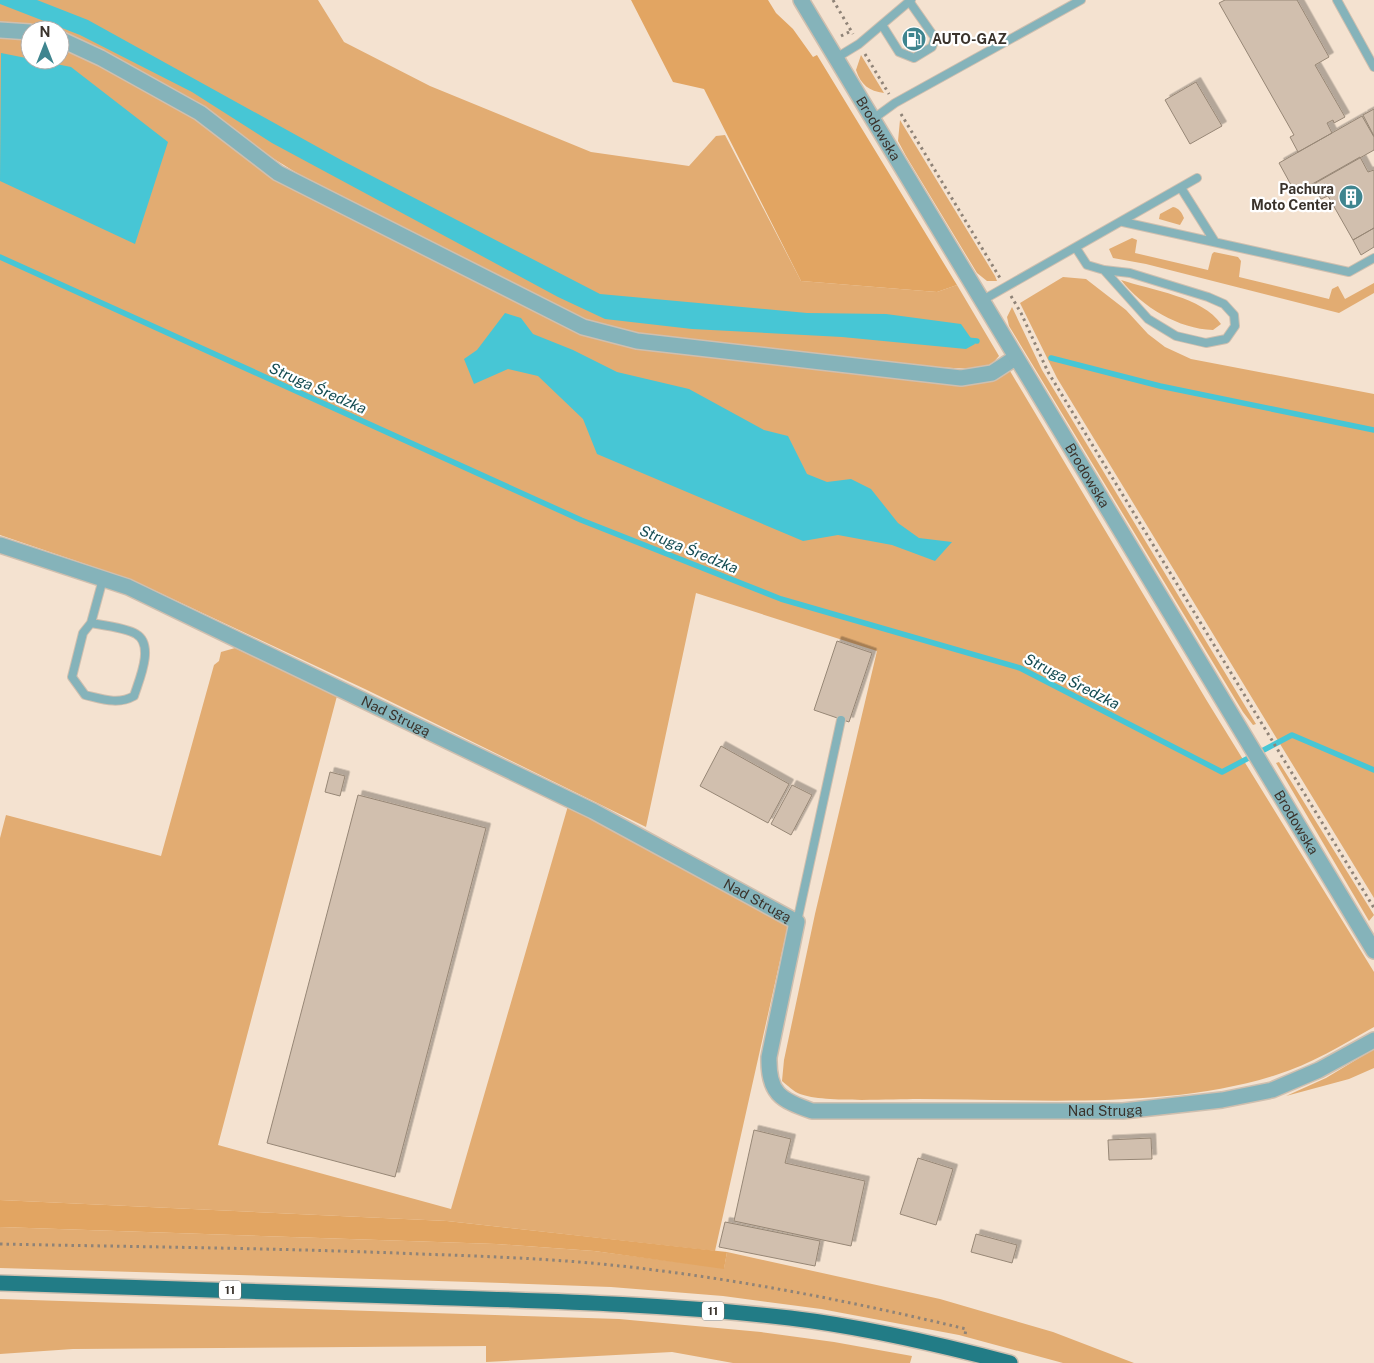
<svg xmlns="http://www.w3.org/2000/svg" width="1374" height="1363" viewBox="0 0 1374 1363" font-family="'Public Sans',sans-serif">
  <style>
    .green { fill: #e2ac72 }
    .forest { fill: #e2a562 }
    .water { fill: #47c6d5 }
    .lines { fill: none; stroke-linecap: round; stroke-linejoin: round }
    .stream { stroke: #47c6d5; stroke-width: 5.5 }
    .building { fill: #d1bfae; stroke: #978776; filter: url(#shadow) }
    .service-casing { stroke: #cfbfaf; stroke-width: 10 }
    .minor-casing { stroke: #cfbfaf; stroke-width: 18 }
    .tertiary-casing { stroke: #cfbfaf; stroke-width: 18 }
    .trunk-casing { stroke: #cfbfaf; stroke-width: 18 }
    .path { stroke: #8f8377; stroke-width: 3; stroke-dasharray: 2.5 4; stroke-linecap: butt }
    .service { stroke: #85b3ba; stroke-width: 8 }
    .minor { stroke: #85b3ba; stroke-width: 15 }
    .tertiary { stroke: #85b3ba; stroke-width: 15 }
    .trunk { stroke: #227c86; stroke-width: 15 }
    .labels { text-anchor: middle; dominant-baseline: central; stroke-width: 4.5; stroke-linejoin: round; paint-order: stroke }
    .shield { fill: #fff; stroke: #75706b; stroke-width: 1 }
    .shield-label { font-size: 12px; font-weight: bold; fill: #3a332c }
    .poi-label { font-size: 14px; font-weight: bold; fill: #3a332c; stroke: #fff; text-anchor: start }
    .street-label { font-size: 14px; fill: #3a332c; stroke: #fff }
    .water-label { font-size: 15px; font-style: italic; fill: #154c52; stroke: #fff }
  </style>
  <defs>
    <filter id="shadow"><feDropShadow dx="4.5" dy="-4.5" stdDeviation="0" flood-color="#0004"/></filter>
  </defs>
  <rect width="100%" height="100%" fill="#f4e2d0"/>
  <!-- green -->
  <path class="green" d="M 0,0 L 318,0 L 344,42 L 430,86 L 591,152 L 689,166 L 716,136 L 725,135 L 801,281 L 937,292 L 957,285 L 999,356 L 992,364 L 977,369 L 908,366 L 692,340 L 638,336 L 588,324 L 337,198 L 234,134 L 60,35 L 60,30 L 39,30 L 0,25 Z
    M 0,36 L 30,38 L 30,60 L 60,60 L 62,47 L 198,118 L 225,141 L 581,332 L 991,381 L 1010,371 L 1207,701 L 1374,972 L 1374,1027 C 1342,1045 1311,1064 1276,1075 C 1166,1110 1032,1099 918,1099 C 891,1099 823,1103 800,1094 C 794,1092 787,1085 782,1081 L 784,1060 L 815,914 L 877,651 L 696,593 L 646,827 L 367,690 L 132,580 L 0,535 Z
    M 861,55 L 884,93 C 869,91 861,85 856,70 Z
    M 900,120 L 995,276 L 997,281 L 987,281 L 977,273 L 906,156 L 898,141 Z
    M 1173,207 C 1179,208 1182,213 1184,218 L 1180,225 L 1159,219 L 1160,214 Z
    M 1132,238 L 1137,240 L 1135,253 L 1208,270 L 1212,254 L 1214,252 L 1238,257 L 1241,261 L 1239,277 L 1329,299 L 1332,289 L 1338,286 L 1345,299 L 1374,283 L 1374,293 L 1339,313 L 1146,264 L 1113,258 L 1109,249 Z
    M 1063,277 L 1086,279 L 1126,310 L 1148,334 L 1165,347 L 1191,359 L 1374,394 L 1374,898 L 1057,378 L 1020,303 Z
    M 1121,280 C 1151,290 1203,297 1221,324 L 1213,330 C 1179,329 1142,307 1121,280 Z
    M 1012,307 L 1042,370 L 1256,724 L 1253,725 L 1243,712 L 1009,326 L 1007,317 Z
    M 235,648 L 337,696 L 218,1145 L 451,1209 L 568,806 L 788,925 L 715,1251 L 447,1221 L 0,1200 L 0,838 L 6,815 L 161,856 L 214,665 L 219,661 L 221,652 Z
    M 1279,762 L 1374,915 L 1369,921 L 1276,763 Z
    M 1374,1049 L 1374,1068 L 1349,1079 L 1286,1096 L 1326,1078 Z
    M 0,1227 L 496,1244 L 594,1251 L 724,1268 L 727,1252 L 940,1299 L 1053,1332 L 1134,1363 L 1063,1363 L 959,1335 L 821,1309 L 723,1296 L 611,1287 L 472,1282 L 0,1268 Z
    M 0,1299 L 619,1319 L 761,1332 L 834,1342 L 912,1356 L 910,1363 L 733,1363 L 672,1352 L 486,1362 L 486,1346 L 73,1349 L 0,1354 Z"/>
  <!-- forest -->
  <path class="forest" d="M 631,0 L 768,0 L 776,13 L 793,29 L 813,57 L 817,55 L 957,285 L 937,292 L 801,281 L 704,89 L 673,82 Z
    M 0,1200 L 447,1221 L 727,1252 L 724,1269 L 594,1251 L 496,1244 L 0,1227 Z"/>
  <!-- water -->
  <path class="water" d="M 0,0 L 37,0 L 88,20 L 343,161 L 600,294 L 807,313 L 886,314 L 961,324 L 975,344 L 966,349 L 842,337 L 692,329 L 605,319 L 558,297 L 272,143 L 192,92 L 80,35 L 0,4 Z
    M 1,53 L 71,67 L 168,142 L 135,244 L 0,181 Z
    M 505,313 L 521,318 L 533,334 L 573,350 L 617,372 L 689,389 L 764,430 L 788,436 L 807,474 L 827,482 L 851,479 L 871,489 L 898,523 L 919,538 L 952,542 L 935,561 L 892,545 L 838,535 L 803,541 L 597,454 L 583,419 L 538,376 L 508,369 L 474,384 L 464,359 L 477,350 Z"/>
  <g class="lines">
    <!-- stream -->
    <path class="stream" d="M 0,257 L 581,520 L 781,599 L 1020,668 L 1222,772 L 1292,735 L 1374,770
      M 966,340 L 977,341
      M 1051,358 L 1160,386 L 1374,430"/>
  </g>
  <!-- building -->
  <path class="building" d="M 1225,0 L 1297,0 L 1329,57 L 1315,65 L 1345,117 L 1334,123 L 1333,120 L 1327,123 L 1332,133 L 1298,152 L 1290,137 L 1294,135 L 1219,3 Z
    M 1196,82 L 1222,126 L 1190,144 L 1165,100 Z
    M 1374,109 L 1374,136 L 1363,115 Z
    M 1362,116 L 1374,137 L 1374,150 L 1296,194 L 1279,163 Z
    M 1360,157 L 1368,172 L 1374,170 L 1374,228 L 1353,240 L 1328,196 L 1321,199 L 1315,190 L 1310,193 L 1307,187 Z
    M 1374,228 L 1374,247 L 1361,255 L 1353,240 Z
    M 837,641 L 872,653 L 849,722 L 814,710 Z
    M 721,746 L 789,784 L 768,823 L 700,786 Z
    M 330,772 L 345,776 L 340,796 L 325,792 Z
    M 792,785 L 812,795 L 791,835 L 771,824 Z
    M 358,795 L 486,828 L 395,1177 L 267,1143 Z
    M 754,1130 L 791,1139 L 785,1163 L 865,1181 L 851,1246 L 734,1221 Z
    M 1151,1138 L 1152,1159 L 1109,1160 L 1108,1140 Z
    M 918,1158 L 953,1169 L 936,1225 L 900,1214 Z
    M 725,1222 L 820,1241 L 815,1266 L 719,1247 Z
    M 976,1234 L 1017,1245 L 1012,1263 L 971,1252 Z"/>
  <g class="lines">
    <defs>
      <path id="service" d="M 1337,0 L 1374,67
        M 882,25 L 899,52 L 914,58 L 932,47 L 935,38 L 909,1
        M 836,58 L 859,44 L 911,0
        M 873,119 L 895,103 L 1081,0
        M 1181,188 L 1215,242
        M 1123,222 L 1349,272 L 1374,258
        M 1076,248 L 1087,265 L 1104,270 L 1148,319 L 1176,336 L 1206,343 L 1226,339 L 1235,326 L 1234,315 L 1224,304 L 1208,297 L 1130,273 L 1104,270
        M 981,301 L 1197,178
        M 91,623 C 102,625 127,628 136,634 C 155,645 139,680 134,696 C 118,705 102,699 85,695 L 72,677 L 83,633 L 91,623 L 103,579
        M 797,922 L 841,720"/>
      <g id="minor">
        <path d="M 0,30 L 30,32"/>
        <path d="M 60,39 L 101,58 L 200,113 L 278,173 L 583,327 L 637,341 L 961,378 L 992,373 L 1015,358"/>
        <path id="s1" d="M 0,545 L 128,587 L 593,811 L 797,922 L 769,1057 C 768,1093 780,1100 812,1111 L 1123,1111 L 1222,1100 L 1272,1090 L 1319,1070 L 1374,1040"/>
      </g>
      <g id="tertiary">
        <path id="s2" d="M 801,0 L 1374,951"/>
      </g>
      <path id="trunk" d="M 0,1283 C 141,1287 282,1292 423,1297 C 546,1301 669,1304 790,1318 C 865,1327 938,1344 1010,1363"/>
    </defs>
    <!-- service casing -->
    <use href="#service" class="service-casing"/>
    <!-- minor casing -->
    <use href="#minor" class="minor-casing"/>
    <!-- tertiary casing -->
    <use href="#tertiary" class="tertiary-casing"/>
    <!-- trunk casing -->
    <use href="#trunk" class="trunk-casing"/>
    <!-- path -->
    <path class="path" d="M 833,0 L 853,34
      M 841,36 L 851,31
      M 865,54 L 889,94
      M 901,114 L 1000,278
      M 1011,296 L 1021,313 L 1048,372 L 1374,908
      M 0,1244 C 140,1247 280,1248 420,1254 C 477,1256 534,1258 591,1263 C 718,1275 842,1299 966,1329 L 965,1335"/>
    <!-- service -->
    <use href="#service" class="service"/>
    <!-- minor -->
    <use href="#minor" class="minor"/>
    <!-- tertiary -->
    <use href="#tertiary" class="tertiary"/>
    <!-- trunk -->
    <use href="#trunk" class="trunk"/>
  </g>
  <!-- icons -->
  <defs>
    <symbol id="fuel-disc" viewBox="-11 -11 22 22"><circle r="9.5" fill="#3f858f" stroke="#fff"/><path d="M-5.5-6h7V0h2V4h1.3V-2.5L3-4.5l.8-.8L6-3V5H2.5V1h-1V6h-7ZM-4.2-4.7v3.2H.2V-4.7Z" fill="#fff"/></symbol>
    <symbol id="building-disc" viewBox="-11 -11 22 22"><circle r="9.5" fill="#3f858f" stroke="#fff"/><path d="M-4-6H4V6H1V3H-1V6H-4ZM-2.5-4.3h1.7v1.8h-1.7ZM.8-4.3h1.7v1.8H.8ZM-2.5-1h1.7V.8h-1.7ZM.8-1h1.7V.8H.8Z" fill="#fff"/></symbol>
  </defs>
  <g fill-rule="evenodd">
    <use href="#fuel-disc" x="900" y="25" width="28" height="28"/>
    <use href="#building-disc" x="1337" y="183" width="28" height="28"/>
  </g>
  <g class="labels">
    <!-- shield labels -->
    <g class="shield">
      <rect x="219" y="1280.5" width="22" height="19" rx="4"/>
      <rect x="702" y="1301.5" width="22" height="19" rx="4"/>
    </g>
    <g class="shield-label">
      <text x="230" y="1290">11</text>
      <text x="713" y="1311">11</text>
    </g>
    <!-- poi labels -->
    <g class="poi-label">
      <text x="932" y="39">AUTO-GAZ</text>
      <text x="1334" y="189" text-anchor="end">Pachura<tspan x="1334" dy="16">Moto Center</tspan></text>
    </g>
    <!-- street labels -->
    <g class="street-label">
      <text stroke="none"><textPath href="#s2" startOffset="150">Brodowska</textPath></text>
      <text stroke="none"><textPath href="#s2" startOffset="555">Brodowska</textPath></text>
      <text stroke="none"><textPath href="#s1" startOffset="432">Nad Strugą</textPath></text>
      <text stroke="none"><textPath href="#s2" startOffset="960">Brodowska</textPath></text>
      <text stroke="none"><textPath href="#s1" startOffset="838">Nad Strugą</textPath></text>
      <text stroke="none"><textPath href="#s1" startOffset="1391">Nad Strugą</textPath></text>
    </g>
    <!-- water labels -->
    <g class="water-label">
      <text transform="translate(318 388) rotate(24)">Struga Średzka</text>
      <text transform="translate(689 549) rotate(22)">Struga Średzka</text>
      <text transform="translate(1072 681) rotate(27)">Struga Średzka</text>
    </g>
  </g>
  <!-- north arrow -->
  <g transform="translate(45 45)"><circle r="24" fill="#ffffff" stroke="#b0adab"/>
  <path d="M0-4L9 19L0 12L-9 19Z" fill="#3f858f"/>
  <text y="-8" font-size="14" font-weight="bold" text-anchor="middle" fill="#3a332c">N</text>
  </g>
</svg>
